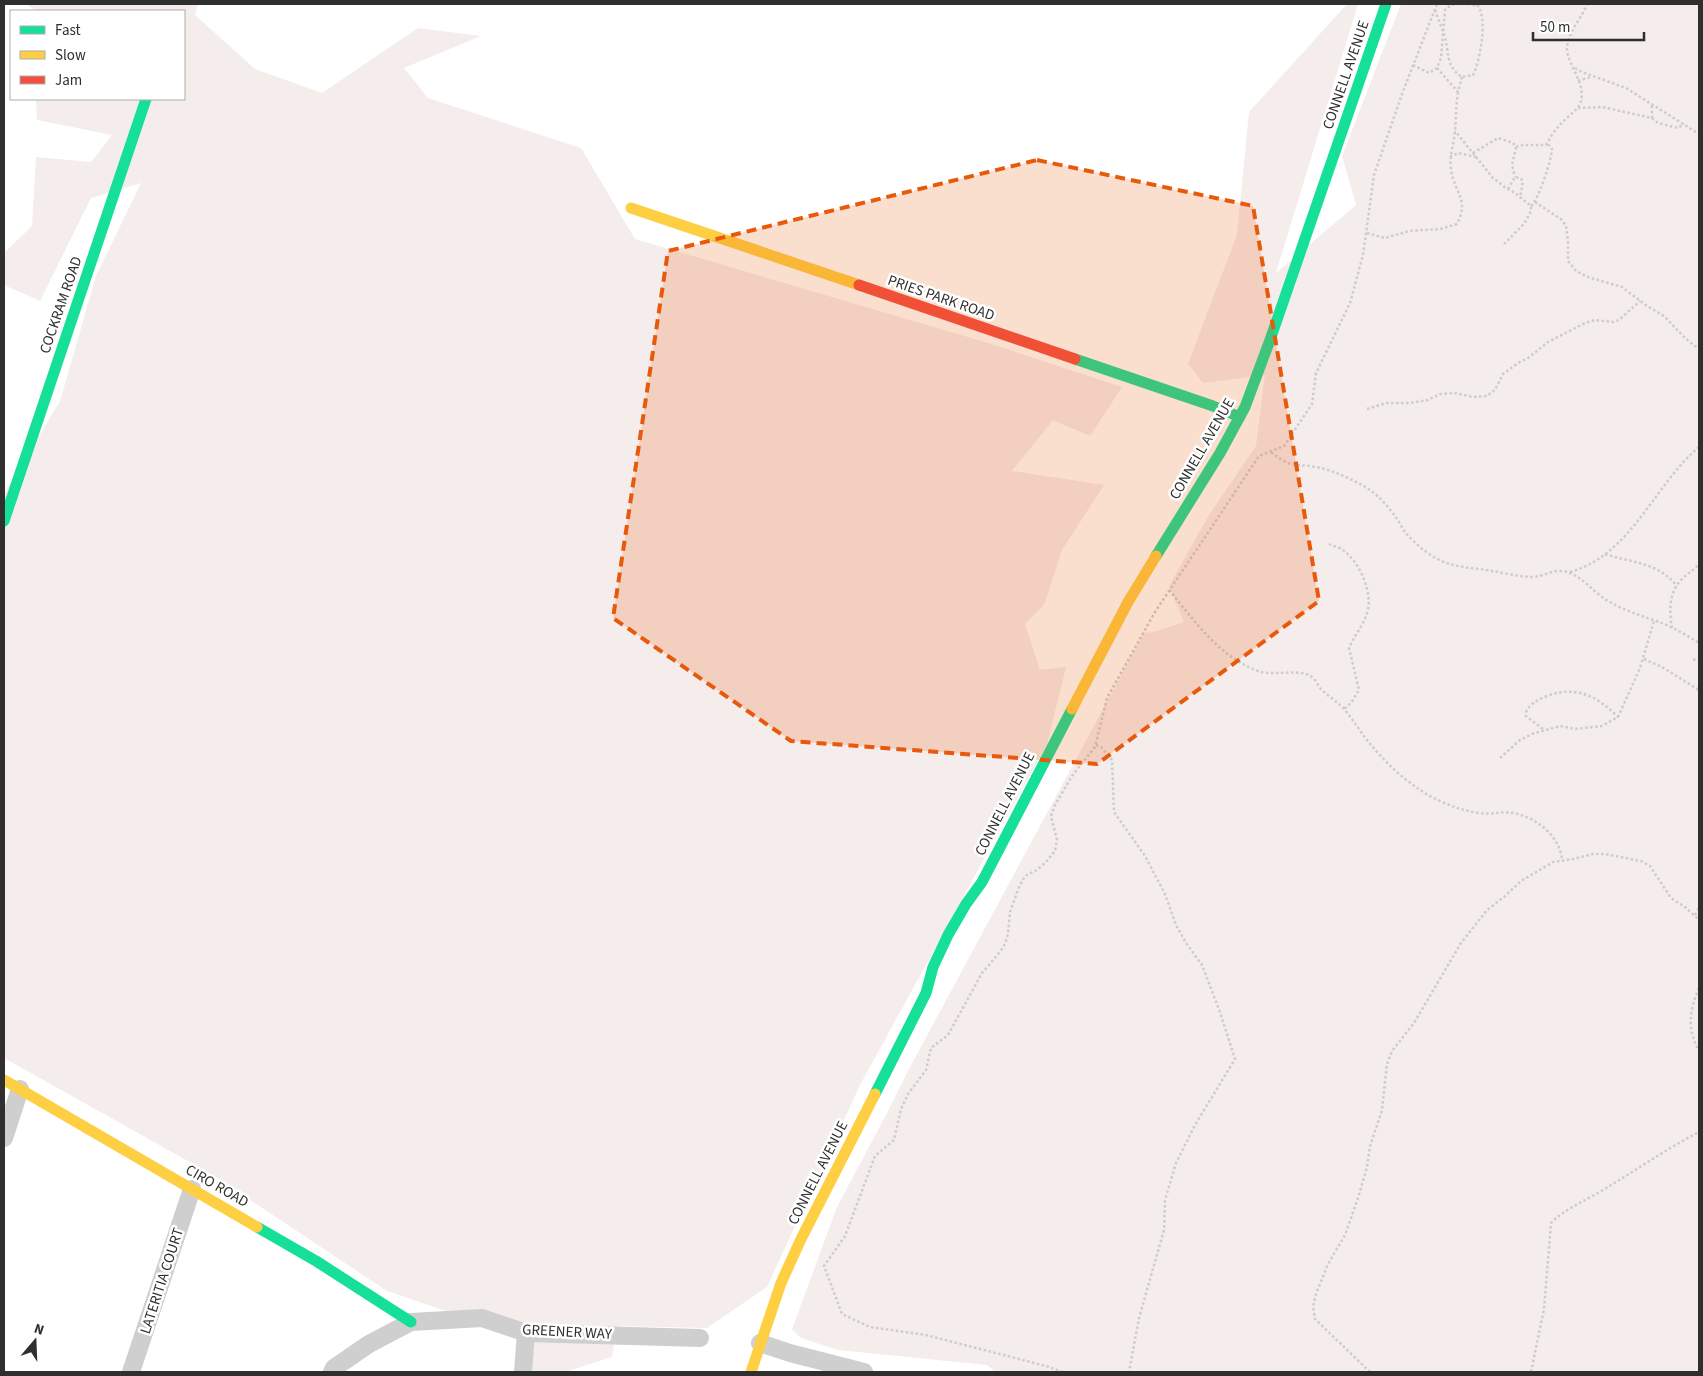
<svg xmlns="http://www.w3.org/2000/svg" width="1703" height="1376" viewBox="0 0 1703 1376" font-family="'Source Sans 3',sans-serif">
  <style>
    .green { fill: #f5edec }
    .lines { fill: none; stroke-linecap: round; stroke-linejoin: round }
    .path { stroke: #ccc; stroke-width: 2.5; stroke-dasharray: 2.5 2.5; stroke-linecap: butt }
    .street { stroke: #cfcfcf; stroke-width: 18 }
    .fast { stroke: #16e098; stroke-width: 11 }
    .slow { stroke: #ffcf43; stroke-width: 11 }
    .jam { stroke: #f24e42; stroke-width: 11 }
    .marked { fill: #e8590c; fill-opacity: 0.2; stroke: #e8590c; stroke-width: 4; stroke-dasharray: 10 6; stroke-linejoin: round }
    .labels { text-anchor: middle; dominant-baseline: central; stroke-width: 5; stroke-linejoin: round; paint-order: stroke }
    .street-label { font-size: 15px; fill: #2f2f2f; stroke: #fff }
  </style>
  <rect width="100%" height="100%" fill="#fff"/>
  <!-- green -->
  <path class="green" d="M 25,4 L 198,4 L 195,15 L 255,69 L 322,93 L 418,28 L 481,36 L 404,68 L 428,98 L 581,148 L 635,239 L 988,343 L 1122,387 L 1090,436 L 1053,420 L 1012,471 L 1104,485 L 1062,550 L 1044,605 L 1025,624 L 1040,670 L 1066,667 L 1047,744 L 860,1085 L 767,1287 L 707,1328 L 617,1326 L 612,1357 L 565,1372 L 528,1372 L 522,1322 L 446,1311 L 387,1291 L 211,1174 L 4,1058 L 4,494 L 60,401 L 96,276 L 141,183 L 91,198 L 40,301 L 4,285 L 4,253 L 32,226 L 36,157 L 91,162 L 112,135 L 37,120 L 36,99 L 184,99 L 184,11 L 37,11 Z
    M 1347,4 L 1358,4 L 1276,273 L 1356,205 L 1342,156 L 1401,4 L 1699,4 L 1699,1372 L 995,1372 L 987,1365 L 838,1350 L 801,1338 L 792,1329 L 837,1207 L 887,1113 L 909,1069 L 1144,633 L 1157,631 L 1184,622 L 1169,586 L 1209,515 L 1256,446 L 1265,375 L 1203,383 L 1188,364 L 1237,235 L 1249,112 Z"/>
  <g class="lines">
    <!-- path -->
    <path class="path" d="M 1468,4 L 1478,6
      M 1435,10 C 1438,19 1442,28 1445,37 C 1449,53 1446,67 1462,77 L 1473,75 C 1480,62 1489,14 1476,4
      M 1413,65 L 1429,73 L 1437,68 L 1441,58 L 1445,10 L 1451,5 L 1459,4
      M 1437,68 L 1458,92 L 1462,77
      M 1575,68 L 1582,72 L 1626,88 L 1699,134
      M 1578,81 L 1591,77
      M 1578,108 L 1602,107 L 1652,118 L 1652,104
      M 1652,118 L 1658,123 L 1678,128 L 1684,124
      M 1516,147 L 1523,145 L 1546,145 C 1550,138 1554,131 1559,126 C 1565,118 1576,112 1580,104 C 1588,86 1567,64 1567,49 C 1568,31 1581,20 1587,4
      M 1473,153 L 1498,138 L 1513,143 L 1516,147 L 1512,165 L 1515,177
      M 1450,157 L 1458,153 L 1476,157 L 1455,131
      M 1476,157 L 1493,178 L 1506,188 L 1515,193 L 1531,206 L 1531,211 L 1524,224 L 1502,246
      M 1508,189 L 1515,177 L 1520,178 L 1523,181 L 1520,198
      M 1535,202 L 1562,220 L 1566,226 L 1568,240 L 1568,261 L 1576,271 L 1588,277 L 1622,287 L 1647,306 L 1664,316 L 1686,339 L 1699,349
      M 1531,206 C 1538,201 1552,159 1552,149 L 1547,143
      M 1367,233 L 1385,238 L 1409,231 L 1440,229 L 1457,224 C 1470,199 1454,193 1451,169 C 1449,156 1454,144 1455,131 C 1456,118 1456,105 1458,92
      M 1367,409 L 1386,403 L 1410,403 L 1428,400 L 1440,394 L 1455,393 L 1473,397 L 1487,396 L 1495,390 L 1503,374 L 1518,363 L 1528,358 L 1548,342 L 1585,323 L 1595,320 L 1613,322 L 1619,320 L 1640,301
      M 1271,452 C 1293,469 1292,463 1316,467 C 1332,470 1349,478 1362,485 C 1377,493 1388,506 1397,519 C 1400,523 1402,528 1405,532 C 1415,544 1429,556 1444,562 C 1459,568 1476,568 1492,571 C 1505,573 1520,577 1533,577 C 1545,576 1555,568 1567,572 C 1584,577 1594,594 1610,602 C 1625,611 1642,616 1659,622 C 1673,627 1686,635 1699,643
      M 1329,544 C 1333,546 1339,547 1343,550 C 1359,561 1374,594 1367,613 C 1363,626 1354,636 1349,648 L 1359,690 L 1351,703 L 1344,709
      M 1605,554 C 1632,563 1658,562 1677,586
      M 1570,572 C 1631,555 1654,485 1699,447
      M 1169,590 C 1195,621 1218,656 1258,671 C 1275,677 1302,667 1313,678 C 1317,681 1318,687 1322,690 C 1329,697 1338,702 1345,710 C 1355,722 1362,735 1372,746 C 1389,767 1415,790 1440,801 C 1453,807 1465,811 1479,813 C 1491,815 1502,811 1513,813 C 1536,817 1560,836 1562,860
      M 1672,628 C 1669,612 1669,592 1681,580 C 1687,574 1694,570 1699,564
      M 1644,659 L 1662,667 L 1699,690
      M 1693,660 L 1699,658
      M 1543,729 L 1526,716 L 1526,712 C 1531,703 1537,700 1547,696 C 1576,685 1597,696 1618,717
      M 1096,745 L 1101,747 L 1112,760 L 1114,812 L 1145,856 L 1165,894 L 1176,925 L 1186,943 L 1202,965 L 1220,1012 L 1235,1059 L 1195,1125 L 1176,1163 L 1165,1200 L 1164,1230 L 1139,1318 L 1129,1372
      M 1500,758 L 1520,740 L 1532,734 L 1560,726 L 1575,729 L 1602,726 L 1618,717 L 1640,668 L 1654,621
      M 1695,915 L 1699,908
      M 1699,988 C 1689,1012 1687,1028 1699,1051
      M 1063,1372 L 1046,1366 L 926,1335 L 870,1327 L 842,1314 L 824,1266 L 845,1236 L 875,1156 L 894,1140 L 901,1109 L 908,1094 L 926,1070 L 931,1048 L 948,1035 L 982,973 L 1000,952 L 1005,944 L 1008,934 L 1010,912 L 1019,887 L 1025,876 L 1037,870 L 1046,862 L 1055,851 L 1057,840 L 1051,816 L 1055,805 L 1072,776 L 1095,747 L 1107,698 L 1155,612 L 1259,456 L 1284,446 L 1312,404 L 1316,373 L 1350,303 L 1363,255 L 1374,175 L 1402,94 L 1437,4
      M 1370,1372 L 1315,1319 L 1313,1307 L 1316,1294 L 1328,1264 L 1345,1235 L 1358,1198 L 1367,1167 L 1370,1146 L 1382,1110 L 1387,1064 L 1392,1051 L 1414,1023 L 1461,943 L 1487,910 L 1504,897 L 1521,881 L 1553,862 L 1573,859 L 1593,854 L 1605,854 L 1641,861 L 1650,866 L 1671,898 L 1685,907 L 1699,920
      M 1531,1372 L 1544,1309 L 1551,1223 C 1566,1208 1585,1201 1603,1190 C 1635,1171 1666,1149 1699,1132"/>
    <!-- street -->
    <path class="street" d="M 4,1138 L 20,1089
      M 760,1343 L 790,1353 L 864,1372
      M 131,1372 L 192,1189
      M 332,1372 L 334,1368 L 369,1344 L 411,1322 L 482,1318 L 526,1333 L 700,1338
      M 523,1372 L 526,1333"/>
    <!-- fast -->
    <path class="fast" d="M 1075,359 L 1213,406 L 1240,417
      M 4,521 L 146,99
      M 1156,556 L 1220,453 L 1245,407 L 1270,340 L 1386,4
      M 875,1094 L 926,993 L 933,967 L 948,935 L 966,904 L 982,882 L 1072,709
      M 257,1227 L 316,1261 L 411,1322"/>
    <!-- slow -->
    <path class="slow" d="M 631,208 L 859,285
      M 1072,709 L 1128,602 L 1156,556
      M 4,1080 L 257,1227
      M 751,1372 L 781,1283 L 801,1239 L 875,1094"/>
    <!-- jam -->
    <path class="jam" d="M 859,285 L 1075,359"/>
  </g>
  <!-- marked area -->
  <path class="marked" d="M 1037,160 L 1253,206 L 1319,601 L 1097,764 L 791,741 L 613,618 L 668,251 Z"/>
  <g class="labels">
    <!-- street labels -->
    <g class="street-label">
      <text transform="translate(1346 75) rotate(-71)">CONNELL AVENUE</text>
      <text transform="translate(941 298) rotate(19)">PRIES PARK ROAD</text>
      <text transform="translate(61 305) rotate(-71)">COCKRAM ROAD</text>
      <text transform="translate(1202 449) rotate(-60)">CONNELL AVENUE</text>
      <text transform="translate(1005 804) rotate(-63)">CONNELL AVENUE</text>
      <text transform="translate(818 1173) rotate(-63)">CONNELL AVENUE</text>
      <text transform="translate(217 1186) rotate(30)">CIRO ROAD</text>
      <text transform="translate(162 1281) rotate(-72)">LATERITIA COURT</text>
      <text transform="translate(567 1332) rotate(3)">GREENER WAY</text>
    </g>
  </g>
  <!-- border -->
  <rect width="1703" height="1376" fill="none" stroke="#2f2f2f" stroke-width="10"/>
  <!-- legend -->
  <rect x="10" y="10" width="175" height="90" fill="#ffffff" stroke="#acacac"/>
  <rect x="20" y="26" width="25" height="8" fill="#16e098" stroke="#acacac"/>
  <text x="55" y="35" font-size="15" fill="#2f2f2f">Fast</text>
  <rect x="20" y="51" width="25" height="8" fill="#ffcf43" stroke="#acacac"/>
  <text x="55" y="60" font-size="15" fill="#2f2f2f">Slow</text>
  <rect x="20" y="76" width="25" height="8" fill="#f24e42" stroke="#acacac"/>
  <text x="55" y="85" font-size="15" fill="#2f2f2f">Jam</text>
  <!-- north arrow -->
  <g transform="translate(35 1341) rotate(19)" stroke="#ffffff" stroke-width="4" paint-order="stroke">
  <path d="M0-4L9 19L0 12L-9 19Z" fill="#2f2f2f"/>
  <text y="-8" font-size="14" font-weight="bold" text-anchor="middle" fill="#2f2f2f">N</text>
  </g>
  <!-- scale -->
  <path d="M1533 32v8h111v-8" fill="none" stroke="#2f2f2f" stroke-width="2.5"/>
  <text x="1540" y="32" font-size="15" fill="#2f2f2f" stroke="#ffffff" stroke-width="4" paint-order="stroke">50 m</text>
</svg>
